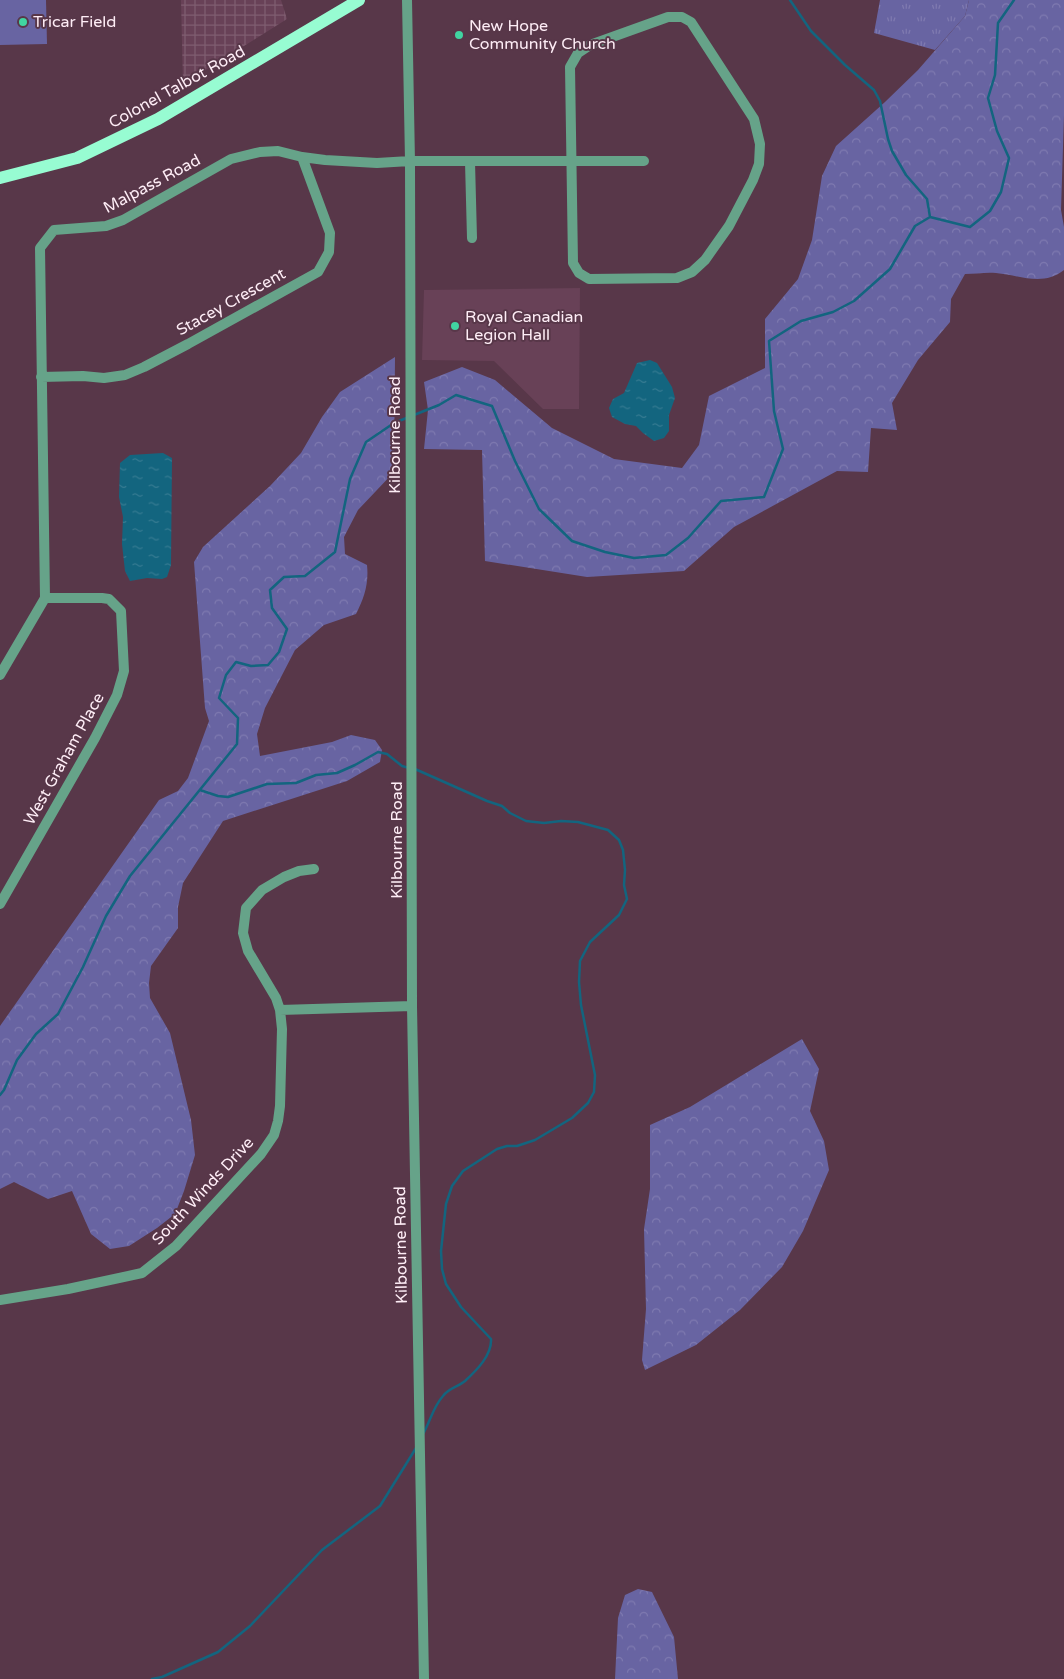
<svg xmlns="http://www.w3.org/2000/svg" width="1064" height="1679" viewBox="0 0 1064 1679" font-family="'Varela Round',sans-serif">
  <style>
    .built { fill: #684157 }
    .industrial { fill: url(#industrial-grid) }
    .forest { fill: url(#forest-crowns) }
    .park { fill: url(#park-tufts) }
    .pitch { fill: #6864a2 }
    .water { fill: url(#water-ripples) }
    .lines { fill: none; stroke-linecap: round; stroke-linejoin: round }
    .stream { stroke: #13657f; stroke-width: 2.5 }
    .minor { stroke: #66a389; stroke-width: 10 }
    .major { stroke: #97fcd2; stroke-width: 12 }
    .poi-dot { fill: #41d4a1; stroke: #583749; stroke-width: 2 }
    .labels { text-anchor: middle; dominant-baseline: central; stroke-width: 4; stroke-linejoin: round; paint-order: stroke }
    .poi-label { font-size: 16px; fill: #feedf6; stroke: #583749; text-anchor: start }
    .street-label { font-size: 16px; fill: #feedf6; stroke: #583749 }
  </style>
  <defs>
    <pattern id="industrial-grid" width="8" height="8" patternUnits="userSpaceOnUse" patternTransform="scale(1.25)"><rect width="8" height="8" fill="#684157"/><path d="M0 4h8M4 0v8" fill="none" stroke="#7f5d70"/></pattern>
    <pattern id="forest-crowns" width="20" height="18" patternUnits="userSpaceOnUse" patternTransform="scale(1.25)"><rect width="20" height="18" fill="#6864a2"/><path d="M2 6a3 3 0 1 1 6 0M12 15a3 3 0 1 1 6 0" fill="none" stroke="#7f7ab0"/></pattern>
    <pattern id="park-tufts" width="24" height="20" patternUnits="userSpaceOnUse" patternTransform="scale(1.25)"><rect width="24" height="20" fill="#6864a2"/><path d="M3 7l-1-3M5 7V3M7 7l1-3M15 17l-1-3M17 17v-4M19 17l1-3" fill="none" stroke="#7f7ab0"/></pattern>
    <pattern id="water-ripples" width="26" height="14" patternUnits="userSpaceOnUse" patternTransform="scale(1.25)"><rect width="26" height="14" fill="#13657f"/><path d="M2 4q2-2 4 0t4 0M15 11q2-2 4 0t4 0" fill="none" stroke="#367b92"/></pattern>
  </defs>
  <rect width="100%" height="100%" fill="#583749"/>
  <!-- built -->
  <path class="built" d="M 580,288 L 579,409 L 543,409 L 494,361 L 422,360 L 424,290 Z"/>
  <!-- industrial -->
  <path class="industrial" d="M 181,0 L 281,0 L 287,19 L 183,84 Z"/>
  <!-- forest -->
  <path class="forest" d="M 969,0 L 1064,0 L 1064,115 L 1061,210 L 1064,227 L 1064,270 C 1043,287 1019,275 996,273 C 986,272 975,274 965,274 L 951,299 L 950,322 L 918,360 L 892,403 L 897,430 L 871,428 L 868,472 L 837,471 L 734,527 L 684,571 L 587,577 L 485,561 L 482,450 L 424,449 L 428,410 L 424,382 L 462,367 L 495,380 L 552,428 L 614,459 L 682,468 L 699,445 L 709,396 L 765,368 L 765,319 L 798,279 L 812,240 L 822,176 L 836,146 L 885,102 L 918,70 L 965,16 Z
    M 395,357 L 394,472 L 358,510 L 344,537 L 345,554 L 367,565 C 369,584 364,598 356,614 L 324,625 L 295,650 L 265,708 L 257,734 L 260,756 L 332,742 L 351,735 L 375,740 L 382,750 L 380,762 L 347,781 L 223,821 L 183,883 L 178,907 L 178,928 L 151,966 L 149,983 L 150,998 L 170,1033 L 191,1120 L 195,1155 L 184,1191 L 175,1214 L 157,1228 L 129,1246 L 110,1249 L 91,1234 L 72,1191 L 48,1199 L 14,1182 L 0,1189 L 0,1026 L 159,800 L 178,791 L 188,778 L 209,721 L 205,708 L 194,562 L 203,547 L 270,486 L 301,453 L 322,417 L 340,392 Z
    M 802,1039 L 819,1069 L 810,1111 L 824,1141 L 829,1170 L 803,1231 L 782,1267 L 740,1310 L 696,1345 L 645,1370 L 642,1360 L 646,1309 L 644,1229 L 650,1189 L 650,1125 L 690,1107 Z
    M 638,1589 L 652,1592 L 674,1637 L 678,1679 L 615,1679 L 618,1618 L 625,1595 Z"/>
  <!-- park -->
  <path class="park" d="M 880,0 L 969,0 L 965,16 L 935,50 L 874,33 Z"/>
  <!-- pitch -->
  <path class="pitch" d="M 0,0 L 46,0 L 47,44 L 0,45 Z"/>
  <!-- water -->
  <path class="water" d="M 650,360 L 657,363 L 672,387 L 675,398 L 669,415 L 669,431 L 664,438 L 654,441 L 643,433 L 636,426 L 625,424 L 612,417 L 609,408 L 613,399 L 624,393 L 637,363 Z
    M 163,453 L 172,458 L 171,565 L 167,577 L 162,579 L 147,578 L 130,581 L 125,571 L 122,544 L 123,517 L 119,497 L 120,463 L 130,455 Z"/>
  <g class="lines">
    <!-- stream -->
    <path class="stream" d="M 790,0 L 811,31 L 845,65 L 874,90 L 880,101 L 888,139 L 892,151 L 906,175 L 927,199 L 930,217
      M 414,415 L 439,405 L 456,395 L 492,406 L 515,461 L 539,509 L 572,541 L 605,552 L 634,558 L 666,555 L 688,538 L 721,501 L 764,497 L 783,449 L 774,411 L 769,341 L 801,321 L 833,312 L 854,301 L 890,269 L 915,226 L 930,217 L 970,227 L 990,211 L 1001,192 L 1009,158 L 997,131 L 988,98 L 995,75 L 998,23 L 1014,0
      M 415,769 L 487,801 L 502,806 L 510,813 L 526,821 L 544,823 L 561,821 L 578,822 L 608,830 L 619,840 L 623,850 L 625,870 L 624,885 L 627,899 L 619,915 L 590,942 L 580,961 L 579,982 L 581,1005 L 595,1075 L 594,1092 L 588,1103 L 572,1118 L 535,1140 L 517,1146 L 507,1146 L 497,1149 L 463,1171 L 452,1186 L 446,1204 L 441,1251 L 442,1269 L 446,1284 L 461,1307 L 491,1339 C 492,1355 477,1370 465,1381 C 458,1387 449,1388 443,1396 C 433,1407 430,1422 423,1434
      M 200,790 L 218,796 L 228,797 L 267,784 L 296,783 L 316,775 L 337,773 L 355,765 L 378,752 L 387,754 L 402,766 L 409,768
      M 0,1095 L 4,1090 L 17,1060 L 36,1034 L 58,1014 L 83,967 L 106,916 L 130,876 L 237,744 L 238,718 L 219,698 L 226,675 L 236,662 L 251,666 L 268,665 L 279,652 L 287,629 L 272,608 L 270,590 L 284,577 L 305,576 L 335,552 L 350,479 L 366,442 L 394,423 L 409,417
      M 152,1679 L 162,1677 L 218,1652 L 250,1626 L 322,1550 L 380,1506 L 416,1448"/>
    <!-- minor -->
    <path class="minor" d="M 407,0 L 410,161 L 412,1006 L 424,1679
      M 668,17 L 682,17 L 691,22 L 754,119 L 760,144 L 759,164 L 753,180 L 729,226 L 705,260 L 692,272 L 677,278 L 589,279 L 579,273 L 573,263 L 570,67 L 578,53 L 590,45 Z
      M 470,162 L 472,238
      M 41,377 L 83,376 L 104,378 L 125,375 L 144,367 L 188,344 L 318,272 L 329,252 L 330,233 L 302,157
      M 0,675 L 45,598 L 40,248 L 54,230 L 106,226 L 123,220 L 231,159 L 260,152 L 278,151 L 302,157 L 325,160 L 377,163 L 410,161 L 644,161
      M 314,869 L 299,871 L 284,877 L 262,890 L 246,908 L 243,933 L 248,951 L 276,998 L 280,1010 L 412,1006
      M 0,904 L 95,738 L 117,695 L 124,671 L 121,611 L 109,599 L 102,598 L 45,598
      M 0,1300 L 68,1289 L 142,1273 L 176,1246 L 261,1154 L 274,1135 L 278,1121 L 280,1106 L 282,1029 L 280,1010"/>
    <!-- major -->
    <path class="major" d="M 0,178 L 77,158 L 158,119 L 359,0"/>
  </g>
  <!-- markers -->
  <g class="poi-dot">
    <circle cx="23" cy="22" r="5"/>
    <circle cx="459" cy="35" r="5"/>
    <circle cx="455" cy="326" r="5"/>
  </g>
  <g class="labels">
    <!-- poi labels -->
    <g class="poi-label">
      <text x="33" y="22">Tricar Field</text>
      <text x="469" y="26">New Hope<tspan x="469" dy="18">Community Church</tspan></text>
      <text x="465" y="317">Royal Canadian<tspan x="465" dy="18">Legion Hall</tspan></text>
    </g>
    <!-- street labels -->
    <g class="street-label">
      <text transform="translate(177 87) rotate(-29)">Colonel Talbot Road</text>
      <text transform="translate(152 184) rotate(-28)">Malpass Road</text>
      <text transform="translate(231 302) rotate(-29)">Stacey Crescent</text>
      <text transform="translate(395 435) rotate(-90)">Kilbourne Road</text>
      <text transform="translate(64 759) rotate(-61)">West Graham Place</text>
      <text transform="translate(397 840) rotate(-90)">Kilbourne Road</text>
      <text transform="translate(203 1191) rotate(-47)">South Winds Drive</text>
      <text transform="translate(401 1245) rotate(-91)">Kilbourne Road</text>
    </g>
  </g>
</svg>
